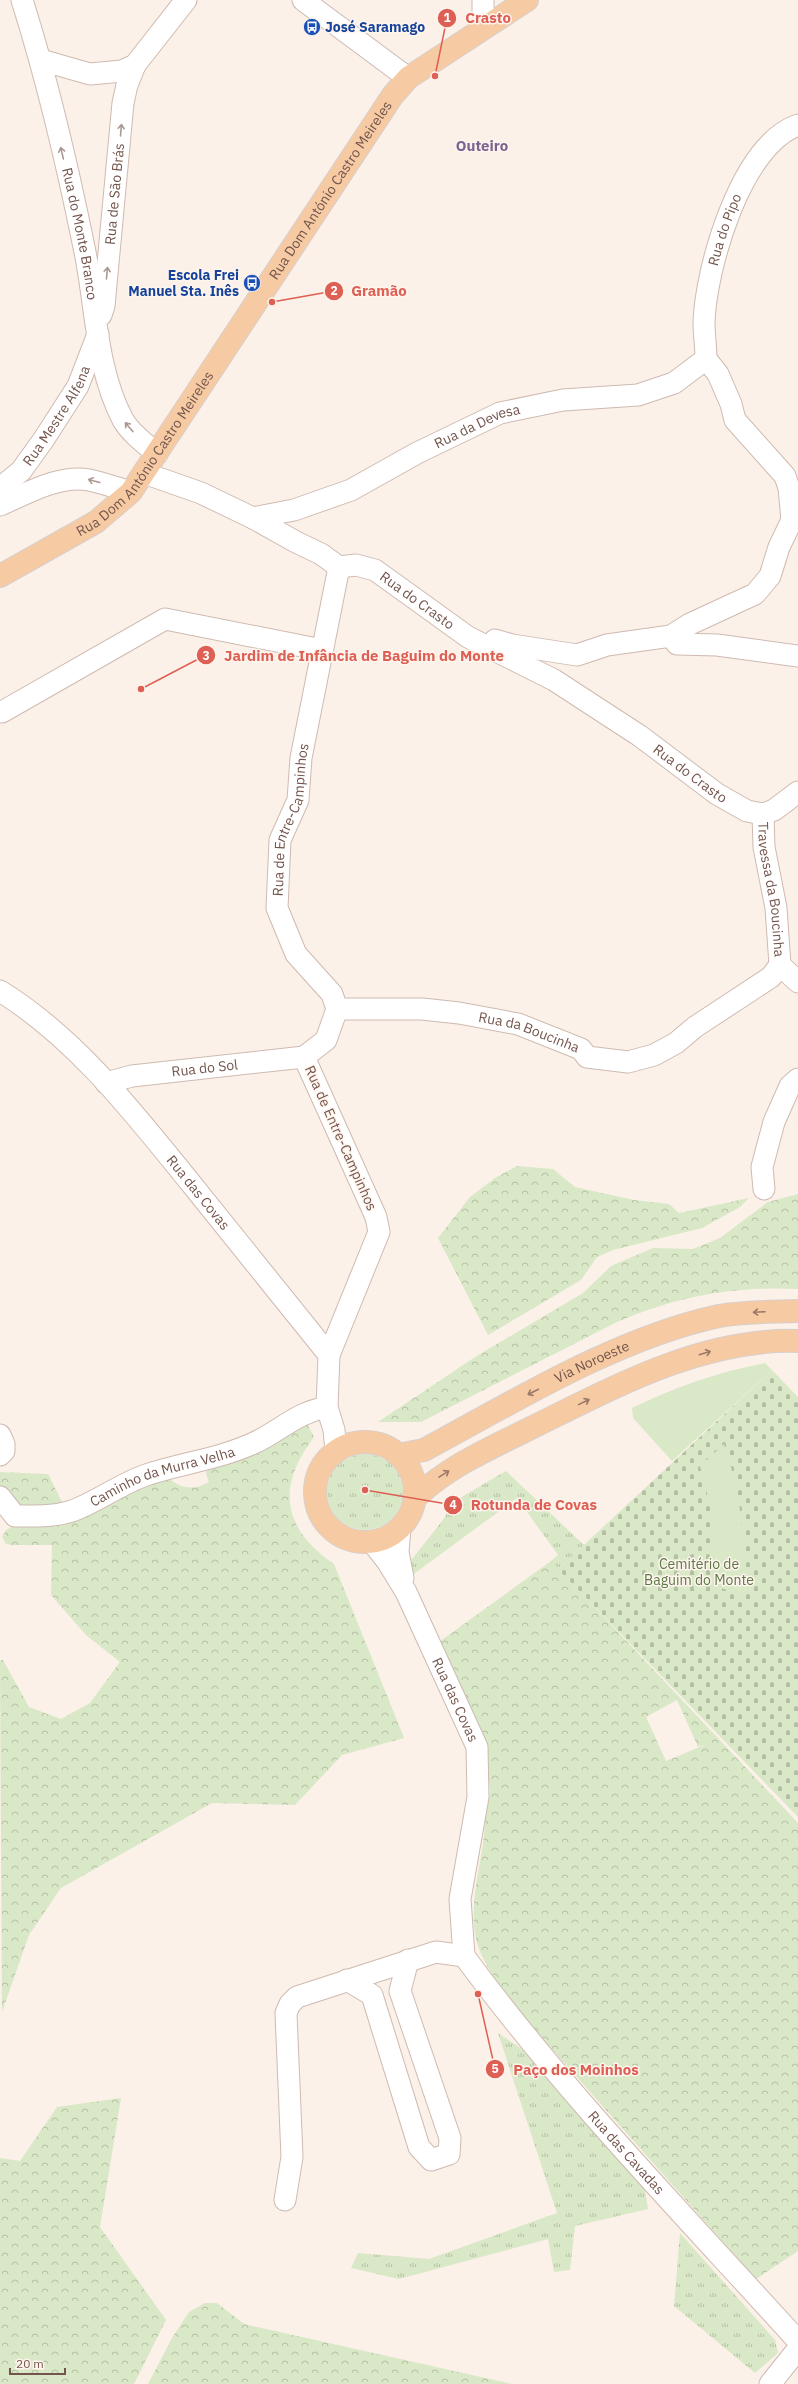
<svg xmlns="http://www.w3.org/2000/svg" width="798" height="2384" viewBox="0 0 798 2384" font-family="'IBM Plex Sans',sans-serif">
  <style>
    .grass { fill: url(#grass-tufts) }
    .forest { fill: url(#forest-crowns); fill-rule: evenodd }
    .cemetery { fill: url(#cemetery-stones) }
    .garden { fill: #d9e8c7 }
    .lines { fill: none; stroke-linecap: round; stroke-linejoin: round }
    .minor-casing { stroke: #cfbab1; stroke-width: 23 }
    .major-casing { stroke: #d8cfcd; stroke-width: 24 }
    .minor { stroke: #fff; stroke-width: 21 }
    .major { stroke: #f6cba4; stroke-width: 22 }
    .oneway { stroke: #ac9994 }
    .oneway2 { stroke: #9b7867 }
    .labels { text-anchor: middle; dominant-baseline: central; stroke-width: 3; stroke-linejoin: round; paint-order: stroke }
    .transit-label { font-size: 14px; font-weight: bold; fill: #164399; stroke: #fef5ee; text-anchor: start }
    .street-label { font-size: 14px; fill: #74554d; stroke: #fef5ee }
    .park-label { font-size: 14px; fill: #5d7845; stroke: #fef5ee }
    .neighbourhood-label { font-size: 15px; font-weight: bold; fill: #7b6590; stroke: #fef5ee }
    .leader { fill: none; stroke: #de5f54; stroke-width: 1.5 }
    .callout-dot { fill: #de5f54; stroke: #fef5ee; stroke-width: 1.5 }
    .mark-label { font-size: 12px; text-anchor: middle; font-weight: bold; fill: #fff }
    .callout-label { font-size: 15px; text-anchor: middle; font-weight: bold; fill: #de5f54; stroke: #fef5ee; stroke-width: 3; stroke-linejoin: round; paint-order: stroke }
  </style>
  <defs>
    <pattern id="grass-tufts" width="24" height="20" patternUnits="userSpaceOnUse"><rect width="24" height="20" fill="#d9e8c7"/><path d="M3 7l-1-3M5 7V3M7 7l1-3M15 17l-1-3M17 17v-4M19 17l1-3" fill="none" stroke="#b5bfa4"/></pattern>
    <pattern id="forest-crowns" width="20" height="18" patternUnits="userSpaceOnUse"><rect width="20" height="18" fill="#d9e8c7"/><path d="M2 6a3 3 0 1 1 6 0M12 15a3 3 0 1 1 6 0" fill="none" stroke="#b5bfa4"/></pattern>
    <pattern id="cemetery-stones" width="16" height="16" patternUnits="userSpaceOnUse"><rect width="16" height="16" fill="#d9e8c7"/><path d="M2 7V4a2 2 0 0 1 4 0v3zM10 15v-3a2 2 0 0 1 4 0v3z" fill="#b5bfa4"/></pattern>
  </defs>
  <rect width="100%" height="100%" fill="#fbf1e8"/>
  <!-- grass -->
  <path class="grass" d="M327 1492a38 38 0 1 1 76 0a38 38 0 1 1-76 0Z
    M 506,1471 L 584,1545 L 558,1569 L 551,1561 L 558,1555 L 517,1498 L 411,1576 L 408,1570 L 412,1559 L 443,1520 L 453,1502 Z
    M 498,2033 L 522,2049 L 645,2190 L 648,2209 L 575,2226 L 570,2270 L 554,2272 L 548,2239 L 399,2279 L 351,2268 L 358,2253 L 429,2259 L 557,2213 Z
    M 680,2233 L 775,2340 L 778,2353 L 755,2373 L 674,2306 Z"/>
  <!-- forest -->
  <path class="forest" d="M 517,1166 L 553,1169 L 575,1187 L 634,1200 L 669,1204 L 679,1213 L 749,1198 L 740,1207 L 702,1228 L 613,1250 L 597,1257 L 581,1280 L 488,1335 L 438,1238 L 470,1197 L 495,1178 Z
    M 798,1194 L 798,1289 C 733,1286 677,1296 617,1322 L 421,1422 L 378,1422 L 475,1357 L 583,1293 L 611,1266 L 653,1248 L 693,1249 L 720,1238 L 768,1202 Z
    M 307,1423 L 314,1437 C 276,1487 282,1528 334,1564 L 404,1738 L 342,1755 L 295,1805 L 212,1803 L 61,1888 L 29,1935 L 2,2012 L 0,1660 L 3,1660 L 29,1707 L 61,1719 L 90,1703 L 120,1662 L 86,1635 L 51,1595 L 52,1545 L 12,1545 L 6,1544 L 2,1537 L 6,1530 L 13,1526 L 166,1476 C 181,1489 192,1491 209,1482 L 206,1473 L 208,1468 Z
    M 0,1472 L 48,1474 L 63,1504 L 26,1509 L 12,1506 L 0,1490 Z
    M 551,1561 L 798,1823 L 798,2251 L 756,2279 L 504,1995 C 497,1982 488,1969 482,1956 C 462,1913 484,1864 485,1821 C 486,1810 491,1799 490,1788 C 485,1737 459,1689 439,1642 ZM 677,1700 L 698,1747 L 707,1744 L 666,1761 L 646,1717 Z
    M 121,2098 L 100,2227 L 166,2320 L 134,2384 L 0,2384 L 0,2158 L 20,2161 L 57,2107 Z
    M 205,2303 L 217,2303 L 244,2324 L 512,2384 L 148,2384 L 172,2338 L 189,2312 Z"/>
  <!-- cemetery -->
  <path class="cemetery" d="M 772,1370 L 798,1397 L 798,1817 L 558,1569 Z"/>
  <!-- garden -->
  <path class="garden" d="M 765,1363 L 772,1370 L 672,1461 L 633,1418 L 632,1408 C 675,1387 718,1372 765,1363 Z
    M 724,1444 C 741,1494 746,1542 744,1595 L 714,1586 L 713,1517 L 700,1466 Z"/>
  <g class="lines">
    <defs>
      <g id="minor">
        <path id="s1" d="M 22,0 C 48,82 68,168 85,252 C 96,307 96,369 123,420 C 131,434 146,444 157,454"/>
        <path d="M 303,0 L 408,78"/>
        <path d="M 483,0 L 483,13 L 488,25"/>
        <path d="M 41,60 L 90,74 L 122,71 L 135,65 L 186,0"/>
        <path id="s2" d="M 101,315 L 104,306 L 123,103 L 127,85 L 135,65"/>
        <path id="s3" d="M 706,359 C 706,347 704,334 704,322 C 706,267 741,145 798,125"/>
        <path id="s4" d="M 144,473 L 201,493 L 253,518 L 296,542 L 321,554 L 339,567 L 356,565 L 375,570 L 468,637 L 554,680 L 640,736 L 717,794 L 747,811 L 763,814 L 774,810 L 798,792"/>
        <path id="s5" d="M 0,488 L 21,471 L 44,439 L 78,386 L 98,334"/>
        <path d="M 0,505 C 26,494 60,474 89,480 C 103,483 117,488 131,492"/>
        <path id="s6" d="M 253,518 L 294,510 L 351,490 L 417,453 L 500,413 L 563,400 L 638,395 L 674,383 L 706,359"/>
        <path d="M 671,636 L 677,644 L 717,645 L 798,656"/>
        <path d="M 495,640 L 512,645 L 577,655 L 607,645 L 671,636 L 690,624 L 755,594 L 770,576 L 779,547 L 792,520 L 789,488 L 785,476 L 735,420 L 731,404 L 718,374 L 706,359"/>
        <path d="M 2,712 L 165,619 L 322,650"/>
        <path id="s7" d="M 763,814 L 764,847 L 776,908 L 780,965"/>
        <path d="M 780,965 L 798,982"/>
        <path id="s8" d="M 0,991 C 76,1038 133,1112 189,1181 C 236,1239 282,1297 329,1355 L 327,1407 L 334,1430 L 336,1451"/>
        <path id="s9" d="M 337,1009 L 422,1009 L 459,1013 L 518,1024 L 581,1049 L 587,1057 L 628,1062 L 654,1055 L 676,1043 L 695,1027 L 771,977 L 780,965"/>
        <path id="s10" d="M 106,1083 L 132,1076 L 304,1057"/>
        <path d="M 764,1189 L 762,1167 L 774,1122 L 790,1086 L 798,1079"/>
        <path id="s11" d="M 329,1355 L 379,1232 L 376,1217 L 304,1057 L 326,1040 L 337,1009 L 332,994 L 296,954 L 277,908 L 280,840 L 298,800 L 301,758 L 339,567"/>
        <path d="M 0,1435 L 4,1444 L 4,1451 L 0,1455"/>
        <path id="s12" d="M 0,1497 L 15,1516 C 35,1516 53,1517 72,1511 C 97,1502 120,1484 146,1475 C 182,1463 219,1459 254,1443 C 282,1430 295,1413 327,1407"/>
        <path d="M 400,1528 L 398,1552 L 403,1578"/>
        <path id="s13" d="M 372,1542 L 387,1561 L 406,1592 L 477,1747 L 478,1797 L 460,1899 L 464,1956"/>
        <path id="s14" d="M 464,1956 C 565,2093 684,2215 798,2341"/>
        <path d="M 347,1980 L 372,1995 L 419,2147 L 431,2160 L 449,2154 L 450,2138 L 400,1991 L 408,1960"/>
        <path d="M 285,2200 L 292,2157 L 286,2013 L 290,2004 L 297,1997 L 436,1952 L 464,1956"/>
        <path d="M 770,2384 L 798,2349"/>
      </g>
      <g id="major">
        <path id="s15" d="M 0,576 L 96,522 L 131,492 L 393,95 L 408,78 L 527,0"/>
        <circle cx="365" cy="1492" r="50"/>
        <path id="s16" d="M 398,1455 L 424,1450 C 515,1401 617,1338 719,1316 C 745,1311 772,1312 798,1311"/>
        <path d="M 414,1499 C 448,1466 491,1448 533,1427 C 616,1386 703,1338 798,1341"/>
      </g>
    </defs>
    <!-- minor casing -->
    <use href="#minor" class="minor-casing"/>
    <!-- major casing -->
    <use href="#major" class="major-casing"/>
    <!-- minor -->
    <use href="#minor" class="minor"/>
    <!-- major -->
    <use href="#major" class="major"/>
  </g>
  <!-- one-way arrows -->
  <defs><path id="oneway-shaft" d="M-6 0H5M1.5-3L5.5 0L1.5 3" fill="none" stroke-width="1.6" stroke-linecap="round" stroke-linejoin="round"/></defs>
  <g class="oneway">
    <use href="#oneway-shaft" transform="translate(121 130) rotate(-85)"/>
    <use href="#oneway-shaft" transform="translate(62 153) rotate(-103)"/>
    <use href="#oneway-shaft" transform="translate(107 273) rotate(-85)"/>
    <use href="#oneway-shaft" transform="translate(129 427) rotate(-130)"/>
    <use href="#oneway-shaft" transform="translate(94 481) rotate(-165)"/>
  </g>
  <g class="oneway2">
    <use href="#oneway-shaft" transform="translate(759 1312) rotate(177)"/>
    <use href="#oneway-shaft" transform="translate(705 1353) rotate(-17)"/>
    <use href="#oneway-shaft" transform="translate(533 1392) rotate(153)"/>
    <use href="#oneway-shaft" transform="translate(584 1402) rotate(-26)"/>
    <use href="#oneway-shaft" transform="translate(444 1474) rotate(-32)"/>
  </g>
  <!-- icons -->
  <defs>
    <symbol id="bus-disc" viewBox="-11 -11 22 22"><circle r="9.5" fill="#1a4fb4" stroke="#fef5ee"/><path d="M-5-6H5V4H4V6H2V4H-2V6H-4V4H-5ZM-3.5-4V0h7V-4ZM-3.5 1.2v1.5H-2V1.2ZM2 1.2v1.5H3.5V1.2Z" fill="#fff"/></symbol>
  </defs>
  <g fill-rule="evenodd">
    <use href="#bus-disc" x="302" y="17" width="20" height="20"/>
    <use href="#bus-disc" x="242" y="273" width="20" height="20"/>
  </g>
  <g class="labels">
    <!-- transit labels -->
    <g class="transit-label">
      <text x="325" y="27">José Saramago</text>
      <text x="239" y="275" text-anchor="end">Escola Frei<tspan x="239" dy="16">Manuel Sta. Inês</tspan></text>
    </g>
    <!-- street labels -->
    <g class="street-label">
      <text stroke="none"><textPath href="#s15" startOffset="518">Rua Dom António Castro Meireles</textPath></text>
      <text stroke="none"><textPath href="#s2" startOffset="122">Rua de São Brás</textPath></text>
      <text stroke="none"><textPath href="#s3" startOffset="132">Rua do Pipo</textPath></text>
      <text stroke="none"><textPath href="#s1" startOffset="241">Rua do Monte Branco</textPath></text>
      <text stroke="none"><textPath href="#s5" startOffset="93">Rua Mestre Alfena</textPath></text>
      <text stroke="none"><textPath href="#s6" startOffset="244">Rua da Devesa</textPath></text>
      <text stroke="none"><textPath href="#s15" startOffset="194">Rua Dom António Castro Meireles</textPath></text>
      <text stroke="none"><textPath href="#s4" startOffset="306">Rua do Crasto</textPath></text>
      <text stroke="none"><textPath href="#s4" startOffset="630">Rua do Crasto</textPath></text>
      <text stroke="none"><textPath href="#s11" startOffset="594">Rua de Entre-Campinhos</textPath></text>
      <text stroke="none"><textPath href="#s7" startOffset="76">Travessa da Boucinha</textPath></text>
      <text stroke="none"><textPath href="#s9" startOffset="195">Rua da Boucinha</textPath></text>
      <text stroke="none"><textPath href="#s10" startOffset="100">Rua do Sol</textPath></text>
      <text transform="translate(341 1138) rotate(66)">Rua de Entre-Campinhos</text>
      <text stroke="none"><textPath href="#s8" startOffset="284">Rua das Covas</textPath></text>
      <text stroke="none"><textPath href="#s16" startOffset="216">Via Noroeste</textPath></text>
      <text stroke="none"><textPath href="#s12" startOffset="179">Caminho da Murra Velha</textPath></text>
      <text stroke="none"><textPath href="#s13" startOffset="179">Rua das Covas</textPath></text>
      <text stroke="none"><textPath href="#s14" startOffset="255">Rua das Cavadas</textPath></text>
    </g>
    <!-- park labels -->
    <g class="park-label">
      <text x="699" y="1564">Cemitério de<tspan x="699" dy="16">Baguim do Monte</tspan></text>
    </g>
    <!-- neighbourhood labels -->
    <g class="neighbourhood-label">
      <text x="482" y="145">Outeiro</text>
    </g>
  </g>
  <!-- callouts -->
  <path class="leader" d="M435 76L447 18M272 302L334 291M141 689L206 655M365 1490L453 1505M478 1994L495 2069"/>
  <g class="callout-dot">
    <circle cx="435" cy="76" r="4"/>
    <circle cx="272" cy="302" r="4"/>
    <circle cx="141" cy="689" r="4"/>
    <circle cx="365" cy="1490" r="4"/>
    <circle cx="478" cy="1994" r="4"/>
    <circle cx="447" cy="18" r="10"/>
    <circle cx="334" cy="291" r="10"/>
    <circle cx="206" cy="655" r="10"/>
    <circle cx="453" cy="1505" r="10"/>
    <circle cx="495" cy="2069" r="10"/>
  </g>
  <g class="mark-label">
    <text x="447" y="22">1</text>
    <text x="334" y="295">2</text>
    <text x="206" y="660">3</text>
    <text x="453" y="1509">4</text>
    <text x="495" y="2073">5</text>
  </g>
  <g class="callout-label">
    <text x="488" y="23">Crasto</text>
    <text x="379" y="296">Gramão</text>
    <text x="364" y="661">Jardim de Infância de Baguim do Monte</text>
    <text x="534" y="1510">Rotunda de Covas</text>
    <text x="576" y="2075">Paço dos Moinhos</text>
  </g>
  <!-- scale -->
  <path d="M10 2368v6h55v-6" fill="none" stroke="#74554d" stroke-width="2"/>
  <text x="16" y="2368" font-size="12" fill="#74554d" stroke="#fef5ee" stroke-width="3" paint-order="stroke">20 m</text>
</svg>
